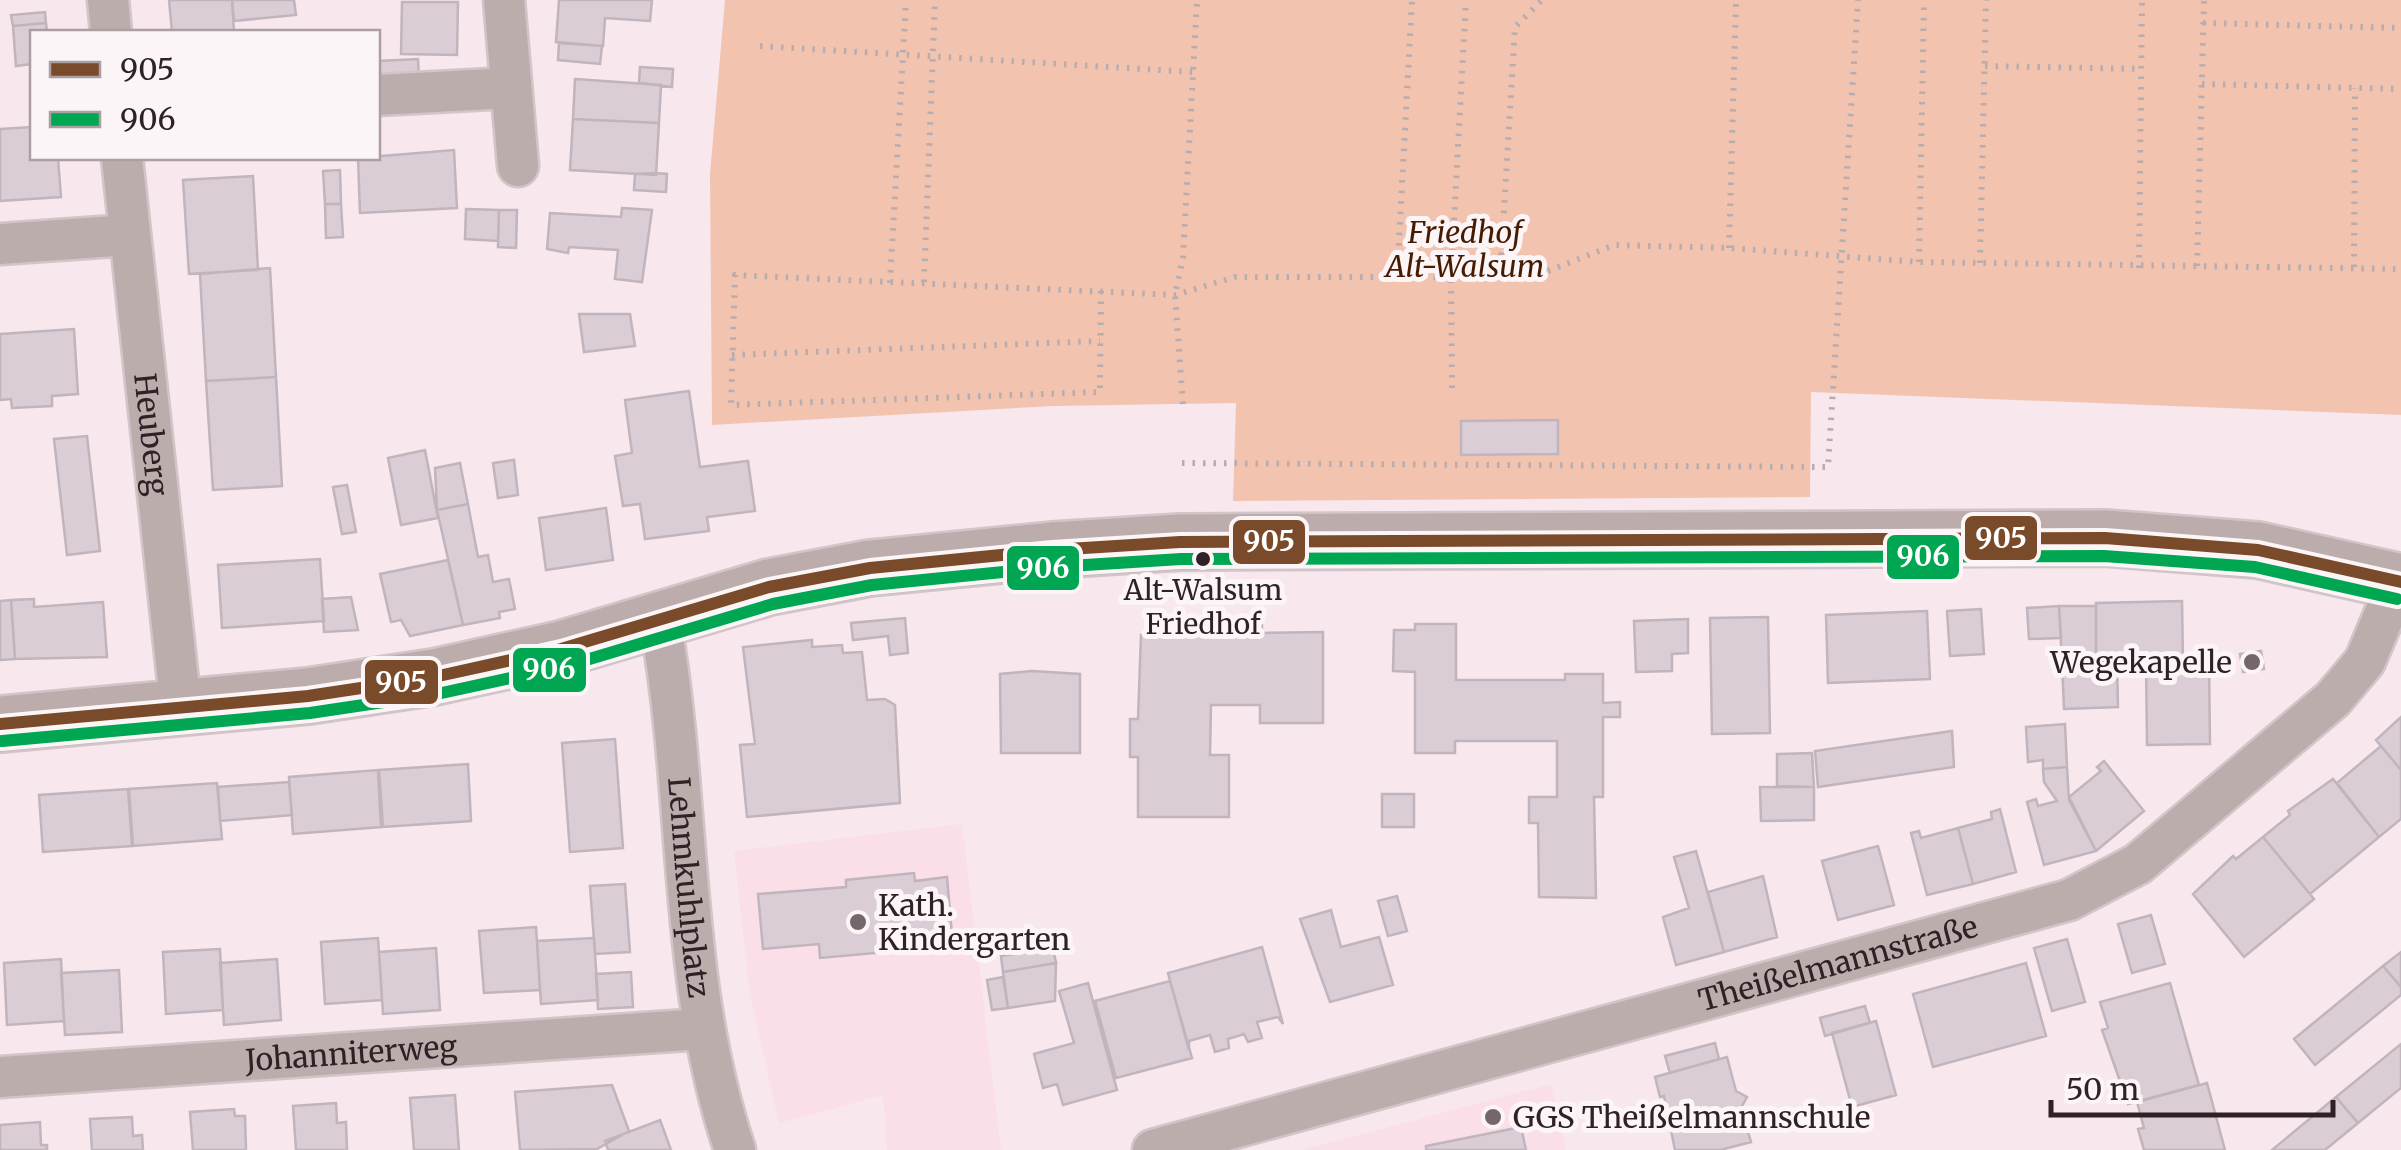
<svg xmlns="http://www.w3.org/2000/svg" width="2401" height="1150" viewBox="0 0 2401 1150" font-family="Merriweather,serif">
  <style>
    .built { fill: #fadee8 }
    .green { fill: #f2c4b0 }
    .building { fill: #dacdd5; stroke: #c1b4bc; stroke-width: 2.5 }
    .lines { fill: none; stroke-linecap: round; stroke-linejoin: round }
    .street-casing { stroke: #d2c5ca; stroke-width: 45 }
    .secondary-casing { stroke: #d2c5ca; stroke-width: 60 }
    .path { stroke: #b9acae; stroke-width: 6; stroke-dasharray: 2.5 8; stroke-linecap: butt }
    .street { stroke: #bcadad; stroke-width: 40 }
    .secondary { stroke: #bcacac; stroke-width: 55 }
    .bus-1-casing { stroke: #fcf5f7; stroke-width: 20 }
    .bus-2-casing { stroke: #fcf5f7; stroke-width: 20 }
    .bus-1 { stroke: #7a4b2a; stroke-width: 12 }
    .bus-2 { stroke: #00a651; stroke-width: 12 }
    .bus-dot { fill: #2f2126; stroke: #fcf5f7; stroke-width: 4 }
    .poi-dot { fill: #75666c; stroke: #fcf5f7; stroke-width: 4 }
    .labels { text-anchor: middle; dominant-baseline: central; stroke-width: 10; stroke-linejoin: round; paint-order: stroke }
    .bus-label { font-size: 28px; fill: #2f2126; stroke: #fcf5f7 }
    .park-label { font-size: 30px; font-style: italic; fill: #471b00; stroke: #fcf5f7 }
    .street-label { font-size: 30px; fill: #2f2126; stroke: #fcf5f7 }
    .poi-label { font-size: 30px; fill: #2f2126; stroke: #fcf5f7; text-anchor: start }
    .line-badge { stroke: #fcf5f7; stroke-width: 4 }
    .badge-label { font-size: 28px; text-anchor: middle; font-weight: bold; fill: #fff }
  </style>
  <rect width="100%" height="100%" fill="#f8e7ed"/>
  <!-- built -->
  <path class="built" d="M 962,824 L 1001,1150 L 887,1150 L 883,1095 L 779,1123 L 750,994 L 734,851 Z
    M 1551,1084 L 1566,1150 L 1302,1150 Z"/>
  <!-- green -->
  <path class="green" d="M 725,0 L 2401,0 L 2401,415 L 1811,392 L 1810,497 L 1233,501 L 1236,403 L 1054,406 L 712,425 L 710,174 Z"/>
  <!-- building -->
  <path class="building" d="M 169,0 L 232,0 L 234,32 L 172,32 Z
    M 232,0 L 294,0 L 296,15 L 234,21 Z
    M 559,0 L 652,0 L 650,21 L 605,18 L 603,46 L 556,42 Z
    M 402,2 L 458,2 L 457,55 L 401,54 Z
    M 45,12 L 46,23 L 13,26 L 11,15 Z
    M 46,23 L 47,32 L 32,32 L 32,64 L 16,66 L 13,26 Z
    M 559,43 L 602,46 L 600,64 L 558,60 Z
    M 418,59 L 419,79 L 378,81 L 378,61 Z
    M 640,67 L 673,69 L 672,87 L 639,83 Z
    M 575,79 L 661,85 L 659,123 L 573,119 Z
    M 573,119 L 659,123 L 656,175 L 570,170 Z
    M 32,127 L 32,158 L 58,158 L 61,197 L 0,201 L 0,129 Z
    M 454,150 L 457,208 L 360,213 L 358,158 Z
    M 340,170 L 341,204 L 325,204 L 323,171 Z
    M 656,173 L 667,174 L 666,192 L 634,190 L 635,174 Z
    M 253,176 L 258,270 L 189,274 L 183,180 Z
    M 325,204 L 341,204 L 343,237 L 326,238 Z
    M 622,208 L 652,210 L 642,282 L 615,279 L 618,250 L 569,247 L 568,253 L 547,249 L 550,213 L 621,217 Z
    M 466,209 L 499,210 L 498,241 L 465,239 Z
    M 499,210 L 517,210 L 516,248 L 498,247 Z
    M 270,268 L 276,377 L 206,381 L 200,274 Z
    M 579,314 L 630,314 L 635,346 L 584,352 Z
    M 74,329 L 78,394 L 52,396 L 52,406 L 12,408 L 11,399 L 0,400 L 0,334 Z
    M 276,377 L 282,486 L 213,490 L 206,381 Z
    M 689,391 L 700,467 L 748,461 L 755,511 L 707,517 L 709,531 L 645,539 L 640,504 L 623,506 L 615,456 L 632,453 L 625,400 Z
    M 1558,420 L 1558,454 L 1461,455 L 1461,421 Z
    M 87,436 L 100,551 L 67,555 L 54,439 Z
    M 425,450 L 438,518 L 401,525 L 388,458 Z
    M 514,460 L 518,495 L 498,498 L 493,463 Z
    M 460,463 L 468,504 L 437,510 L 435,468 Z
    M 347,485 L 356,532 L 342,534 L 333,487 Z
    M 468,504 L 478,557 L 488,555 L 493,582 L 509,579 L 515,609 L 499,612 L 500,618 L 463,625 L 437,510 Z
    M 606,508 L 613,560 L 546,570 L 539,518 Z
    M 320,559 L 324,621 L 222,628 L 218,565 Z
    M 448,560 L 463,625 L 410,636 L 401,620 L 391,622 L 380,574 Z
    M 351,597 L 358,630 L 324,632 L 322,599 Z
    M 34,599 L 34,607 L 103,602 L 107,657 L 15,659 L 11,600 Z
    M 11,600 L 15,659 L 0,660 L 0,601 Z
    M 2182,601 L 2183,661 L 2096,662 L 2096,603 Z
    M 2059,606 L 2061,638 L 2029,639 L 2027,608 Z
    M 2059,606 L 2096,606 L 2096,662 L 2062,663 Z
    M 1981,609 L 1984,654 L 1950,656 L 1947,611 Z
    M 1927,611 L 1930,679 L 1828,683 L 1826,615 Z
    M 1768,617 L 1770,733 L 1712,734 L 1710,618 Z
    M 905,618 L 908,653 L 890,655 L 888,636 L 853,640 L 851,623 Z
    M 1688,619 L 1688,653 L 1672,654 L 1672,671 L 1636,672 L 1634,621 Z
    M 1415,624 L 1456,624 L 1456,680 L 1565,680 L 1565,674 L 1603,674 L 1603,703 L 1620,702 L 1620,717 L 1603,717 L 1603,797 L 1594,797 L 1596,898 L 1539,897 L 1538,823 L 1529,823 L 1529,797 L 1557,797 L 1557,741 L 1455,741 L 1455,753 L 1415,753 L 1415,672 L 1393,671 L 1394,630 L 1415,630 Z
    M 1224,625 L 1262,625 L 1262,633 L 1323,632 L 1323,723 L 1260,723 L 1260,705 L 1211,705 L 1210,755 L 1229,755 L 1229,817 L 1138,817 L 1138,757 L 1130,757 L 1130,719 L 1138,719 L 1141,635 L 1224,633 Z
    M 812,640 L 812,647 L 842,645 L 843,653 L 862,652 L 867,700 L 885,699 L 895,705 L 900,803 L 747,817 L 740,745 L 755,744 L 743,647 Z
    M 2261,651 L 2264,669 L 2243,672 L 2240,654 Z
    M 2117,661 L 2118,707 L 2064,709 L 2062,663 Z
    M 2146,661 L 2209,661 L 2210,744 L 2147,745 Z
    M 1032,671 L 1080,674 L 1080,753 L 1001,753 L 1000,674 Z
    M 2401,717 L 2401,770 L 2376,740 Z
    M 2065,724 L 2067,767 L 2043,769 L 2043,760 L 2028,762 L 2026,727 Z
    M 1952,731 L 1954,767 L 1818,787 L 1815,751 Z
    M 615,739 L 623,848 L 570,852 L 562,743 Z
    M 2381,746 L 2401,770 L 2401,819 L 2379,837 L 2337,783 Z
    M 1812,753 L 1814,787 L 1777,786 L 1777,754 Z
    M 2104,761 L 2144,811 L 2096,851 L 2069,797 L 2101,771 L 2097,767 Z
    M 468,764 L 471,821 L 383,827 L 379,770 Z
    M 2067,767 L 2069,800 L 2096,851 L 2044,865 L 2027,802 L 2036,799 L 2038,806 L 2057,801 L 2044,782 L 2043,769 Z
    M 378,770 L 381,827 L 293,834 L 289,777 Z
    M 2333,779 L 2379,837 L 2310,894 L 2263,837 L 2290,815 L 2288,811 Z
    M 289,782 L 292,815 L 220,821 L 218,787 Z
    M 217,783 L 222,839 L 133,846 L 129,789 Z
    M 1760,787 L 1814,787 L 1814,820 L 1761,821 Z
    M 128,789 L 132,846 L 43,852 L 39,795 Z
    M 1382,794 L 1414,794 L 1414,827 L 1382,827 Z
    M 2000,809 L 2016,872 L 1973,884 L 1958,828 L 1992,819 L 1991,812 Z
    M 1958,828 L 1973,884 L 1927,895 L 1911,833 L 1919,831 L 1921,838 Z
    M 2263,837 L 2314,899 L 2244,957 L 2193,894 L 2233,856 L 2236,859 Z
    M 1878,846 L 1894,905 L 1838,920 L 1822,861 Z
    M 1696,851 L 1724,952 L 1676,965 L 1663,917 L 1689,908 L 1674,857 Z
    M 914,873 L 915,881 L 947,877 L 953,946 L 820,958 L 819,944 L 763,949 L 758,894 L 846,887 L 846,880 Z
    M 1763,876 L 1777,937 L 1724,952 L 1708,892 Z
    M 625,884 L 630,952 L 595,954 L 590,886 Z
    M 1397,896 L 1407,931 L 1388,936 L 1378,901 Z
    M 1331,910 L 1341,947 L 1379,937 L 1393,985 L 1330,1002 L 1300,919 Z
    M 2151,915 L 2165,964 L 2132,973 L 2118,924 Z
    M 536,927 L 540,990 L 484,993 L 479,931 Z
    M 378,938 L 382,1000 L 325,1004 L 321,942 Z
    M 594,938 L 598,1000 L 541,1004 L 537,941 Z
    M 2067,939 L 2085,1002 L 2052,1011 L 2034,948 Z
    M 1262,947 L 1283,1024 L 1278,1017 L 1257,1022 L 1262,1038 L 1248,1042 L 1244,1034 L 1228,1039 L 1229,1048 L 1215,1052 L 1210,1035 L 1189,1041 L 1189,1050 L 1168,973 Z
    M 436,948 L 440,1010 L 383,1014 L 379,952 Z
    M 1053,948 L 1056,963 L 1003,972 L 1001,956 Z
    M 220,949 L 223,1010 L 166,1014 L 163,952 Z
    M 2401,952 L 2401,987 L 2383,966 Z
    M 61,959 L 64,1021 L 7,1025 L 4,963 Z
    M 277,959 L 281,1020 L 224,1025 L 220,963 Z
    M 1056,963 L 1055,1001 L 1008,1008 L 1003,972 Z
    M 2026,963 L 2046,1036 L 1933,1067 L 1913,994 Z
    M 2383,966 L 2401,987 L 2401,995 L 2315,1065 L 2294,1039 Z
    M 119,970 L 122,1032 L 65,1035 L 61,973 Z
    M 631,972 L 633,1007 L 598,1009 L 596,974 Z
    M 1003,977 L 1008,1008 L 992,1010 L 987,980 Z
    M 1170,981 L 1192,1058 L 1116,1078 L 1095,1001 Z
    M 1088,983 L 1117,1090 L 1063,1105 L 1057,1084 L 1043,1088 L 1034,1054 L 1074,1043 L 1059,991 Z
    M 2170,983 L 2199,1085 L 2128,1104 L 2102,1030 L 2108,1028 L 2100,1002 Z
    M 1865,1006 L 1870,1023 L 1825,1036 L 1820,1018 Z
    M 1876,1021 L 1896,1095 L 1852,1107 L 1832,1033 Z
    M 1715,1043 L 1719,1059 L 1670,1073 L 1665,1056 Z
    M 2401,1044 L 2401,1088 L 2358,1123 L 2336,1097 Z
    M 1727,1057 L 1736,1091 L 1747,1097 L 1741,1108 L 1751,1142 L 1720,1150 L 1675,1150 L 1664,1096 L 1660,1097 L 1655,1077 Z
    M 2207,1083 L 2225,1150 L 2144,1150 L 2138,1129 L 2144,1128 L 2137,1102 Z
    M 612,1085 L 629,1131 L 597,1149 L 520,1150 L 515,1092 Z
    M 455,1095 L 459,1150 L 414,1150 L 410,1098 Z
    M 2336,1097 L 2358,1123 L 2325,1150 L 2272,1150 Z
    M 336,1103 L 337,1123 L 346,1122 L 347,1150 L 296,1150 L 293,1106 Z
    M 234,1109 L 235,1116 L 245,1116 L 246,1150 L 193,1150 L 190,1112 Z
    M 132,1117 L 133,1136 L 142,1135 L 143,1150 L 92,1150 L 90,1119 Z
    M 660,1120 L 671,1150 L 608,1150 L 605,1141 Z
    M 40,1122 L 41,1145 L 47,1145 L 47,1150 L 0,1150 L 0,1125 Z
    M 1521,1127 L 1526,1150 L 1426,1150 L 1426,1146 Z"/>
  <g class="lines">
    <defs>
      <g id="street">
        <path d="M 108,0 L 111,32"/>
        <path d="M 504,0 L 518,166"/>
        <path d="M 378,95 L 511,88"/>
        <path id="s1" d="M 122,158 L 181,709"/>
        <path d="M 0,244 L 129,235"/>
        <path id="s2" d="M 660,621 C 692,798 677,978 735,1150"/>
        <path id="s3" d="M 0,1077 L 702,1029"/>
        <path id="s4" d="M 1153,1150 L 2069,900 L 2138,864 L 2333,699 L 2365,661 L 2398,582"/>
      </g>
      <path id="secondary" d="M 0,724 L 308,696 L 434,677 L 561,649 L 769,587 L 870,568 L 1052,550 L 1180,542 L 2105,538 L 2258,550 L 2401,582"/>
    </defs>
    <!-- street casing -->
    <use href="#street" class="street-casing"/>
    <!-- secondary casing -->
    <use href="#secondary" class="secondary-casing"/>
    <!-- path -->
    <path class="path" d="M 2203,23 L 2401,28
      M 760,46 L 1193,72
      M 1985,66 L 2142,69
      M 2202,84 L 2401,89
      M 1729,248 L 1736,0
      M 1919,262 L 1924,0
      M 1980,263 L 1986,0
      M 2197,266 L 2204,0
      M 2354,267 L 2355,88
      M 2139,268 L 2142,0
      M 1500,276 L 1515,27 L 1542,0
      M 1397,277 L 1412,0
      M 924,282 L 935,0
      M 890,283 L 906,0
      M 1101,291 L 1100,392 L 731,405 L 735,275 L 1175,295 L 1235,277 L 1533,277 L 1614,245 L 1729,248 L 1919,262 L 2401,269
      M 732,355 L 1100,341
      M 1452,388 L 1451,276 L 1466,0
      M 1183,404 L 1175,295 L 1183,257 L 1197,0
      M 1182,463 L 1828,467 L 1858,0"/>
    <!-- street -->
    <use href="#street" class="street"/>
    <!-- secondary -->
    <use href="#secondary" class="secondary"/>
    <defs>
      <path id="bus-1" d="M 0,724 L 308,696 L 434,677 L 561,649 L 769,587 L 870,568 L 1052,550 L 1180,542 L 2105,538 L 2258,550 L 2401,582"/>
      <path id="bus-2" d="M 2,741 L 310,713 L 437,694 L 566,666 L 773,604 L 872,585 L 1053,567 L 1181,559 L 2104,556 L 2255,567 L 2397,599"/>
    </defs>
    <!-- bus-1 casing -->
    <use href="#bus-1" class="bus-1-casing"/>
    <!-- bus-2 casing -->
    <use href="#bus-2" class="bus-2-casing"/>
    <!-- bus-1 -->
    <use href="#bus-1" class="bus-1"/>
    <!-- bus-2 -->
    <use href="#bus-2" class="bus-2"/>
  </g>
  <!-- markers -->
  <circle class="bus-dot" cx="1203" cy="559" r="9"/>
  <g class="poi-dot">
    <circle cx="2252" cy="662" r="10"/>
    <circle cx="858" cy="922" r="10"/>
    <circle cx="1493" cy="1117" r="10"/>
  </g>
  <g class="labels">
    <!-- bus labels -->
    <g class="bus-label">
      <text x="1203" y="590">Alt-Walsum<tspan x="1203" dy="34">Friedhof</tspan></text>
    </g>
    <!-- park labels -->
    <g class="park-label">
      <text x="1465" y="232">Friedhof<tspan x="1465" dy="34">Alt-Walsum</tspan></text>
    </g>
    <!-- street labels -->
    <g class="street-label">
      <text stroke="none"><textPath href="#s1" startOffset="278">Heuberg</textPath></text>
      <text stroke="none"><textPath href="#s2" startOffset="268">Lehmkuhlplatz</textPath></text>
      <text stroke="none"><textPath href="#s4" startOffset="710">Theißelmannstraße</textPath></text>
      <text stroke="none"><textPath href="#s3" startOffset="352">Johanniterweg</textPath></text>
    </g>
    <!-- poi labels -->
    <g class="poi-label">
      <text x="2232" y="662" text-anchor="end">Wegekapelle</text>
      <text x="878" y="905">Kath.<tspan x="878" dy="34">Kindergarten</tspan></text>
      <text x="1513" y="1117">GGS Theißelmannschule</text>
    </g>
  </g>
  <g class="line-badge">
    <rect x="1963" y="514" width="76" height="48" rx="10" fill="#7a4b2a"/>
    <rect x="1231" y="518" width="76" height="48" rx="10" fill="#7a4b2a"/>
    <rect x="1885" y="533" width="76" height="48" rx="10" fill="#00a651"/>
    <rect x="1005" y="544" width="76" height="48" rx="10" fill="#00a651"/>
    <rect x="511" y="646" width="77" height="48" rx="10" fill="#00a651"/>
    <rect x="363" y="658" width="77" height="48" rx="10" fill="#7a4b2a"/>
  </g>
  <g class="badge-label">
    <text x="2001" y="548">905</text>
    <text x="1269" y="551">905</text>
    <text x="1923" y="566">906</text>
    <text x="1043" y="578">906</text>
    <text x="549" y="679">906</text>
    <text x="401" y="692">905</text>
  </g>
  <!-- legend -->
  <rect x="30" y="30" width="350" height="130" fill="#fcf5f7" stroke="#aaa0a3" stroke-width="2.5"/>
  <rect x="50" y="62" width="50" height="15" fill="#7a4b2a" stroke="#aaa0a3" stroke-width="2.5"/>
  <text x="120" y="80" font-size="30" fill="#2f2126">905</text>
  <rect x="50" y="112" width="50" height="15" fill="#00a651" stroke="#aaa0a3" stroke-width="2.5"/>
  <text x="120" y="130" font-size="30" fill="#2f2126">906</text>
  <!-- scale -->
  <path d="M2051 1100v15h282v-15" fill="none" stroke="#2f2126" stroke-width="5"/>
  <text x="2066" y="1100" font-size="30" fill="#2f2126" stroke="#fcf5f7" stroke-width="8" paint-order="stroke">50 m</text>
</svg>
